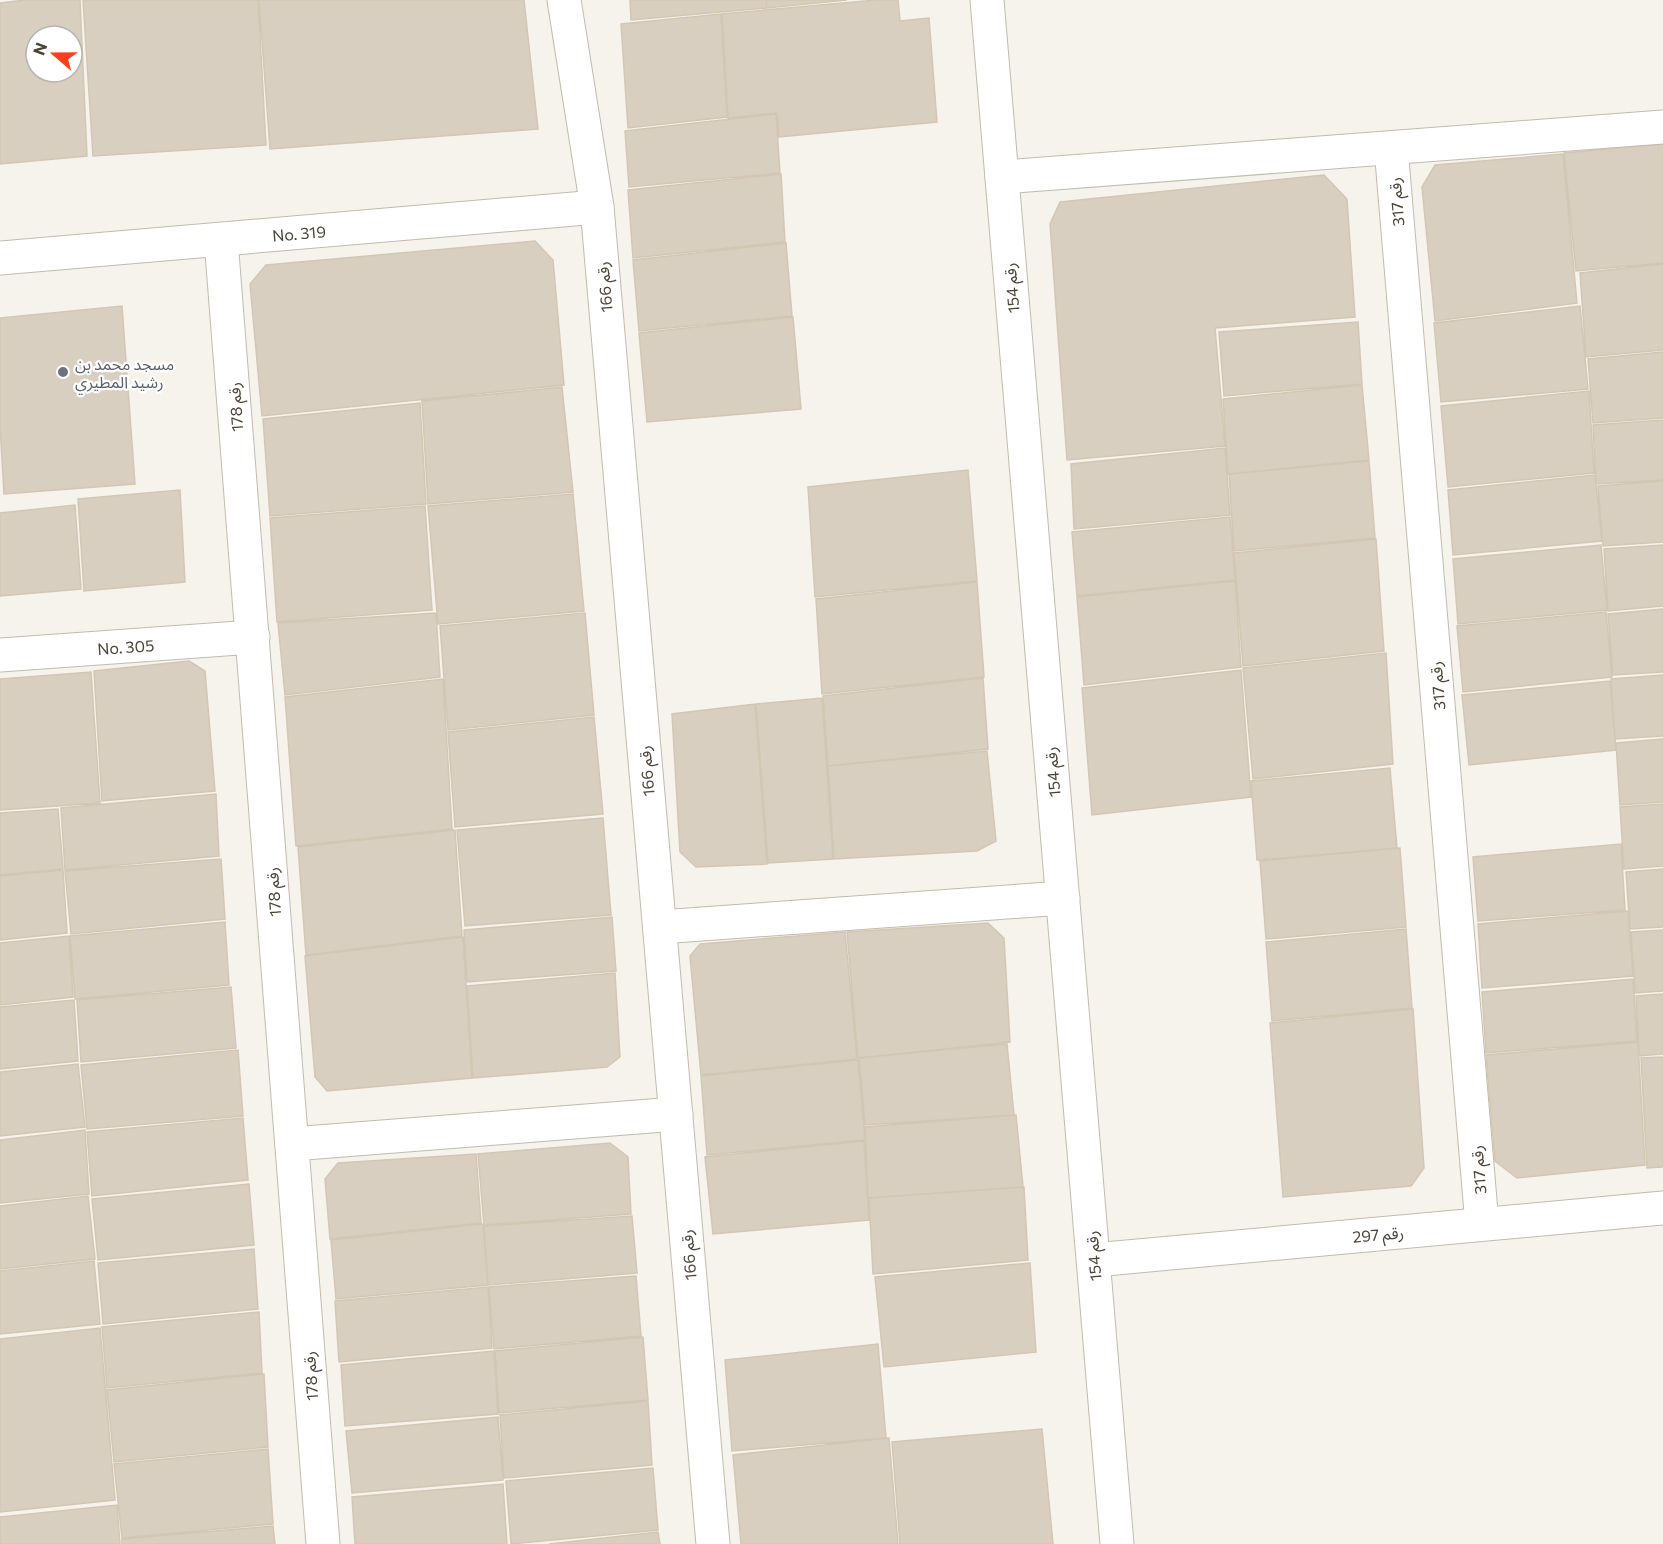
<svg xmlns="http://www.w3.org/2000/svg" width="1663" height="1544" viewBox="0 0 1663 1544" font-family="Commissioner,'Noto Sans Arabic',sans-serif">
  <style>
    .building { fill: #d8cfc1; stroke: #d3c7b4; stroke-width: 1.5; fill-rule: evenodd }
    .lines { fill: none; stroke-linecap: round; stroke-linejoin: round }
    .minor-casing { stroke: #c2bbae; stroke-width: 35 }
    .minor { stroke: #fff; stroke-width: 33 }
    .worship-dot { fill: #6b7280; stroke: #fff; stroke-width: 2 }
    .labels { text-anchor: middle; dominant-baseline: central; stroke-width: 4.5; stroke-linejoin: round; paint-order: stroke }
    .street-label { font-size: 16px; fill: #4b4439; stroke: #fff }
    .worship-label { font-size: 16px; fill: #5b616d; stroke: #fff; text-anchor: start }
  </style>
  <rect width="100%" height="100%" fill="#f6f3ec"/>
  <!-- building -->
  <path class="building" d="M 25,0 L 80,0 L 87,156 L 0,164 L 0,3 ZM 36,36 L 72,36 L 72,72 L 36,72 Z
    M 83,0 L 258,0 L 266,145 L 93,156 Z
    M 259,0 L 524,0 L 538,129 L 270,149 Z
    M 630,0 L 766,0 L 767,8 L 631,20 Z
    M 766,0 L 847,0 L 767,8 Z
    M 876,0 L 898,0 L 900,21 L 929,18 L 937,122 L 779,137 L 777,113 L 728,118 L 722,14 Z
    M 721,14 L 727,117 L 628,128 L 621,24 Z
    M 776,114 L 780,173 L 629,187 L 625,131 Z
    M 1663,144 L 1663,263 L 1576,271 L 1564,153 Z
    M 1563,154 L 1577,303 L 1435,321 L 1422,187 L 1435,165 Z
    M 781,174 L 785,242 L 633,258 L 628,190 Z
    M 1324,175 L 1347,199 L 1355,317 L 1215,328 L 1225,446 L 1067,460 L 1050,224 L 1060,202 Z
    M 535,241 L 553,260 L 564,385 L 262,416 L 250,284 L 266,265 Z
    M 786,243 L 792,316 L 639,331 L 633,260 Z
    M 1663,264 L 1663,350 L 1586,357 L 1580,273 Z
    M 122,306 L 135,484 L 4,494 L 0,426 L 0,318 Z
    M 1580,306 L 1588,389 L 1441,402 L 1434,323 Z
    M 793,317 L 801,409 L 647,422 L 639,333 Z
    M 1358,322 L 1362,384 L 1224,396 L 1219,332 Z
    M 1663,352 L 1663,418 L 1593,423 L 1588,359 Z
    M 1362,385 L 1369,460 L 1228,474 L 1223,399 Z
    M 562,387 L 573,492 L 428,504 L 422,401 Z
    M 1589,391 L 1594,473 L 1448,487 L 1441,406 Z
    M 420,403 L 426,504 L 270,516 L 263,419 Z
    M 1663,420 L 1663,480 L 1596,484 L 1593,425 Z
    M 1225,448 L 1230,515 L 1074,529 L 1071,464 Z
    M 1369,461 L 1375,538 L 1234,551 L 1229,474 Z
    M 968,470 L 977,581 L 815,597 L 808,487 Z
    M 1595,475 L 1602,541 L 1453,555 L 1448,490 Z
    M 1663,481 L 1663,542 L 1603,546 L 1598,486 Z
    M 180,490 L 185,582 L 84,591 L 78,499 Z
    M 573,494 L 584,611 L 438,624 L 428,506 Z
    M 75,505 L 81,589 L 0,596 L 0,513 Z
    M 425,506 L 432,610 L 277,622 L 270,518 Z
    M 1230,517 L 1235,580 L 1077,596 L 1072,532 Z
    M 1376,539 L 1384,651 L 1243,666 L 1234,553 Z
    M 1601,545 L 1607,610 L 1458,624 L 1453,559 Z
    M 1663,545 L 1663,606 L 1608,611 L 1604,549 Z
    M 1235,581 L 1241,667 L 1084,685 L 1077,597 Z
    M 977,582 L 984,677 L 822,694 L 816,599 Z
    M 1663,609 L 1663,672 L 1613,675 L 1608,614 Z
    M 1606,612 L 1612,677 L 1463,692 L 1457,626 Z
    M 436,613 L 440,677 L 285,695 L 278,623 Z
    M 585,613 L 594,715 L 448,730 L 440,626 Z
    M 1386,653 L 1393,764 L 1253,779 L 1243,668 Z
    M 189,661 L 205,671 L 215,791 L 102,801 L 94,671 Z
    M 1241,670 L 1251,797 L 1092,815 L 1082,688 Z
    M 91,672 L 100,803 L 0,810 L 0,679 Z
    M 1663,675 L 1663,736 L 1615,739 L 1611,679 Z
    M 983,678 L 988,749 L 828,766 L 823,696 Z
    M 443,679 L 452,829 L 296,846 L 285,697 Z
    M 1610,681 L 1616,750 L 1469,765 L 1462,695 Z
    M 822,698 L 833,859 L 768,863 L 756,704 Z
    M 755,704 L 767,864 L 696,867 L 680,852 L 672,714 Z
    M 594,717 L 603,814 L 455,827 L 448,732 Z
    M 1663,739 L 1663,802 L 1620,805 L 1616,743 Z
    M 987,751 L 996,841 L 977,851 L 834,859 L 828,766 Z
    M 1390,768 L 1397,848 L 1257,860 L 1251,781 Z
    M 216,794 L 219,856 L 65,870 L 61,808 Z
    M 1663,804 L 1663,866 L 1624,869 L 1620,807 Z
    M 58,809 L 63,869 L 0,875 L 0,813 Z
    M 603,818 L 611,915 L 465,926 L 457,830 Z
    M 455,830 L 462,936 L 306,955 L 298,847 Z
    M 1621,844 L 1625,910 L 1478,921 L 1473,857 Z
    M 1400,848 L 1406,927 L 1266,939 L 1260,861 Z
    M 221,859 L 225,919 L 71,934 L 65,871 Z
    M 1663,869 L 1663,927 L 1630,929 L 1626,872 Z
    M 63,870 L 67,933 L 0,940 L 0,876 Z
    M 1628,911 L 1633,976 L 1482,988 L 1478,924 Z
    M 612,917 L 616,971 L 467,982 L 464,930 Z
    M 225,922 L 229,985 L 75,999 L 70,936 Z
    M 988,923 L 1004,938 L 1010,1042 L 858,1058 L 847,932 Z
    M 1406,929 L 1412,1008 L 1272,1021 L 1266,942 Z
    M 1663,930 L 1663,991 L 1635,993 L 1631,932 Z
    M 845,932 L 857,1059 L 701,1075 L 690,956 L 700,944 Z
    M 69,936 L 73,997 L 0,1005 L 0,943 Z
    M 463,937 L 472,1078 L 327,1091 L 315,1077 L 305,956 Z
    M 615,973 L 620,1057 L 607,1067 L 473,1078 L 467,986 Z
    M 1633,979 L 1637,1041 L 1486,1053 L 1482,992 Z
    M 231,987 L 236,1048 L 81,1062 L 77,1000 Z
    M 1663,994 L 1663,1054 L 1639,1056 L 1636,996 Z
    M 74,1000 L 78,1061 L 0,1069 L 0,1007 Z
    M 1413,1009 L 1424,1168 L 1411,1186 L 1283,1197 L 1270,1023 Z
    M 1638,1042 L 1645,1165 L 1517,1178 L 1495,1161 L 1486,1055 Z
    M 1007,1044 L 1014,1115 L 865,1125 L 859,1058 Z
    M 238,1050 L 243,1116 L 87,1129 L 81,1065 Z
    M 1663,1057 L 1663,1167 L 1647,1168 L 1641,1058 Z
    M 858,1060 L 865,1140 L 707,1155 L 701,1076 Z
    M 78,1064 L 85,1127 L 0,1136 L 0,1072 Z
    M 1016,1115 L 1023,1187 L 868,1198 L 865,1127 Z
    M 243,1118 L 248,1180 L 92,1196 L 87,1132 Z
    M 85,1130 L 89,1194 L 0,1203 L 0,1140 Z
    M 864,1141 L 869,1220 L 713,1234 L 705,1157 Z
    M 610,1143 L 628,1157 L 631,1214 L 484,1225 L 478,1154 Z
    M 476,1154 L 481,1223 L 330,1239 L 325,1179 L 338,1163 Z
    M 249,1184 L 254,1245 L 98,1260 L 92,1199 Z
    M 1024,1187 L 1028,1260 L 873,1274 L 869,1198 Z
    M 88,1196 L 95,1259 L 0,1269 L 0,1206 Z
    M 632,1216 L 637,1273 L 488,1285 L 484,1226 Z
    M 483,1224 L 488,1285 L 336,1299 L 331,1240 Z
    M 254,1249 L 258,1309 L 103,1324 L 98,1263 Z
    M 94,1261 L 100,1324 L 0,1334 L 0,1271 Z
    M 1030,1263 L 1036,1352 L 884,1367 L 875,1277 Z
    M 636,1276 L 641,1336 L 494,1349 L 489,1287 Z
    M 488,1287 L 492,1348 L 339,1362 L 335,1301 Z
    M 259,1312 L 262,1373 L 107,1388 L 102,1327 Z
    M 100,1328 L 115,1500 L 0,1512 L 0,1339 Z
    M 643,1337 L 648,1400 L 499,1413 L 495,1351 Z
    M 878,1344 L 886,1438 L 732,1451 L 725,1360 Z
    M 494,1351 L 498,1414 L 345,1426 L 341,1365 Z
    M 264,1374 L 268,1447 L 114,1462 L 107,1390 Z
    M 648,1401 L 652,1465 L 504,1478 L 500,1415 Z
    M 498,1417 L 503,1480 L 352,1493 L 346,1431 Z
    M 1042,1429 L 1053,1544 L 900,1544 L 892,1442 Z
    M 889,1438 L 898,1544 L 741,1544 L 733,1455 Z
    M 268,1449 L 273,1524 L 122,1538 L 114,1464 Z
    M 653,1468 L 658,1530 L 511,1544 L 506,1481 Z
    M 503,1484 L 507,1544 L 355,1544 L 352,1497 Z
    M 117,1505 L 120,1544 L 0,1544 L 0,1517 Z
    M 273,1526 L 275,1544 L 122,1544 L 122,1539 Z
    M 658,1532 L 660,1544 L 549,1544 Z"/>
  <g class="lines">
    <defs>
      <g id="minor">
        <path d="M 564,0 L 597,207 L 713,1544"/>
        <path d="M 987,0 L 1117,1544"/>
        <path d="M 1391,148 L 1482,1224"/>
        <path d="M 1002,177 L 1663,127"/>
        <path d="M 221,240 L 323,1544"/>
        <path id="s1" d="M 0,258 L 597,207"/>
        <path id="s2" d="M 0,655 L 253,637"/>
        <path d="M 660,927 L 1063,898"/>
        <path d="M 292,1144 L 676,1114"/>
        <path d="M 1094,1260 L 1663,1208"/>
      </g>
    </defs>
    <!-- minor casing -->
    <use href="#minor" class="minor-casing"/>
    <!-- minor -->
    <use href="#minor" class="minor"/>
  </g>
  <!-- markers -->
  <circle class="worship-dot" cx="63" cy="372" r="6"/>
  <g class="labels">
    <!-- street labels -->
    <g class="street-label">
      <text transform="translate(1396 202) rotate(-95)">رقم 317</text>
      <text stroke="none"><textPath href="#s1" startOffset="300">No. 319</textPath></text>
      <text transform="translate(604 287) rotate(-95)">رقم 166</text>
      <text transform="translate(1011 288) rotate(-95)">رقم 154</text>
      <text transform="translate(235 407) rotate(-94)">رقم 178</text>
      <text stroke="none"><textPath href="#s2" startOffset="126">No. 305</textPath></text>
      <text transform="translate(1437 686) rotate(-95)">رقم 317</text>
      <text transform="translate(646 771) rotate(-95)">رقم 166</text>
      <text transform="translate(1052 772) rotate(-95)">رقم 154</text>
      <text transform="translate(273 892) rotate(-94)">رقم 178</text>
      <text transform="translate(1478 1170) rotate(-95)">رقم 317</text>
      <text transform="translate(1378 1234) rotate(-5)">رقم 297</text>
      <text transform="translate(688 1255) rotate(-95)">رقم 166</text>
      <text transform="translate(1093 1256) rotate(-95)">رقم 154</text>
      <text transform="translate(310 1376) rotate(-94)">رقم 178</text>
    </g>
    <!-- worship labels -->
    <g class="worship-label">
      <text x="75" y="363">مسجد محمد بن<tspan x="75" dy="18">رشيد المطيري</tspan></text>
    </g>
  </g>
  <!-- north arrow -->
  <g transform="translate(54 54) rotate(290)"><circle r="28" fill="#ffffff" stroke="#b7b4b0" stroke-width="1.5"/>
  <path d="M0-4.5L10 22L0 15L-10 22Z" fill="#fc3f1d"/>
  <text y="-9" font-size="16" font-weight="bold" text-anchor="middle" fill="#4b4439">N</text>
  </g>
</svg>
